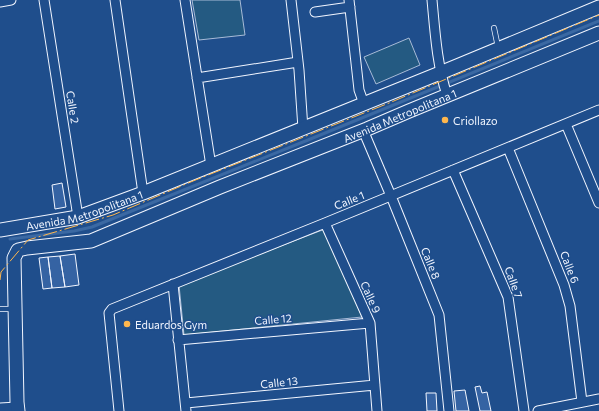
<svg xmlns="http://www.w3.org/2000/svg" width="599" height="411" viewBox="0 0 599 411" font-family="Commissioner,sans-serif">
  <style>
    .green { fill: #245a82; stroke: #a8bbd7 }
    .lines { fill: none; stroke-linecap: round; stroke-linejoin: round }
    .stream { stroke: #3b69a3; stroke-width: 3 }
    .building { fill: #3563a3; stroke: #f2f6ff }
    .lane-casing { stroke: #f2f6ff; stroke-width: 6 }
    .street-casing { stroke: #f2f6ff; stroke-width: 11 }
    .secondary-casing { stroke: #f2f6ff; stroke-width: 15 }
    .lane { stroke: #1f4e8c; stroke-width: 4.5 }
    .street { stroke: #1f4e8c; stroke-width: 9 }
    .secondary { stroke: #1f4e8c; stroke-width: 13 }
    .power { stroke: #ffb74d; stroke-width: 1; stroke-dasharray: 14 3 2 3; stroke-linecap: butt }
    .poi-dot { fill: #ffb74d; stroke: #1f4e8c; stroke-width: 1.5 }
    .labels { text-anchor: middle; dominant-baseline: central; stroke-width: 3; stroke-linejoin: round; paint-order: stroke }
    .street-label { font-size: 11px; fill: #f2f6ff; stroke: #1f4e8c }
    .poi-label { font-size: 11px; fill: #f2f6ff; stroke: #1f4e8c; text-anchor: start }
  </style>
  <rect width="100%" height="100%" fill="#1f4e8c"/>
  <!-- green -->
  <path class="green" d="M 192,0 L 240,0 L 245,35 L 199,40 Z
    M 409,38 L 420,65 L 376,84 L 364,57 Z
    M 325,229 L 362,317 L 184,335 L 179,285 Z"/>
  <g class="lines">
    <!-- stream -->
    <path class="stream" d="M 10,239 L 74,231 L 92,227 L 308,140 L 599,21"/>
  </g>
  <!-- building -->
  <path class="building" d="M 62,183 L 66,207 L 55,209 L 52,185 Z
    M 75,254 L 79,285 L 65,287 L 60,256 Z
    M 60,256 L 65,287 L 52,288 L 48,257 Z
    M 48,257 L 52,288 L 43,289 L 39,258 Z
    M 480,386 L 482,393 L 487,392 L 491,411 L 480,411 L 475,387 Z
    M 465,390 L 469,411 L 456,411 L 454,391 Z
    M 426,393 L 436,393 L 437,411 L 427,411 Z"/>
  <g class="lines">
    <defs>
      <path id="lane" d="M 494,28 L 498,47
        M 0,309 L 14,309"/>
      <path id="street" d="M 44,0 L 78,217
        M 115,0 L 143,193
        M 185,0 L 211,166
        M 291,0 L 299,70 L 303,129
        M 349,0 L 359,90 L 364,104
        M 432,0 C 435,32 437,65 447,95
        M 0,2 L 11,0
        M 315,12 L 350,7
        M 197,78 L 298,62
        M 566,124 L 599,203
        M 363,130 L 391,196 L 439,315 L 449,411
        M 508,148 L 564,285 L 570,306 L 582,402
        M 453,170 L 508,297 L 524,411
        M 325,223 L 370,323 L 377,411
        M 173,284 L 186,411
        M 178,340 L 370,323
        M 186,403 L 375,385
        M 0,408 L 17,407
        M 119,411 L 109,313 L 112,309 L 325,223 L 599,110
        M 538,411 L 599,399"/>
      <g id="secondary">
        <path id="s1" d="M 0,230 L 78,217 L 143,193 L 440,73 L 599,7"/>
        <path id="s2" d="M 18,411 L 17,402 L 14,258 L 18,250 L 27,248 L 91,241 L 220,187 L 367,129 L 409,111 L 599,33"/>
      </g>
    </defs>
    <!-- lane casing -->
    <use href="#lane" class="lane-casing"/>
    <!-- street casing -->
    <use href="#street" class="street-casing"/>
    <!-- secondary casing -->
    <use href="#secondary" class="secondary-casing"/>
    <!-- lane -->
    <use href="#lane" class="lane"/>
    <!-- street -->
    <use href="#street" class="street"/>
    <!-- secondary -->
    <use href="#secondary" class="secondary"/>
    <!-- power -->
    <path class="power" d="M 0,280 L 1,272 L 28,240 L 113,215 L 193,181 L 389,103 L 599,15"/>
  </g>
  <!-- markers -->
  <g class="poi-dot">
    <circle cx="445" cy="120" r="4"/>
    <circle cx="127" cy="324" r="4"/>
  </g>
  <g class="labels">
    <!-- street labels -->
    <g class="street-label">
      <text transform="translate(73 107) rotate(81)">Calle 2</text>
      <text stroke="none"><textPath href="#s2" startOffset="569">Avenida Metropolitana 1</textPath></text>
      <text transform="translate(349 200) rotate(-22)">Calle 1</text>
      <text stroke="none"><textPath href="#s1" startOffset="87">Avenida Metropolitana 1</textPath></text>
      <text transform="translate(431 263) rotate(68)">Calle 8</text>
      <text transform="translate(570 267) rotate(69)">Calle 6</text>
      <text transform="translate(514 282) rotate(70)">Calle 7</text>
      <text transform="translate(371 297) rotate(66)">Calle 9</text>
      <text transform="translate(273 319) rotate(-5)">Calle 12</text>
      <text transform="translate(279 382) rotate(-6)">Calle 13</text>
    </g>
    <!-- poi labels -->
    <g class="poi-label">
      <text x="453" y="120">Criollazo</text>
      <text x="135" y="324">Eduardos Gym</text>
    </g>
  </g>
</svg>
